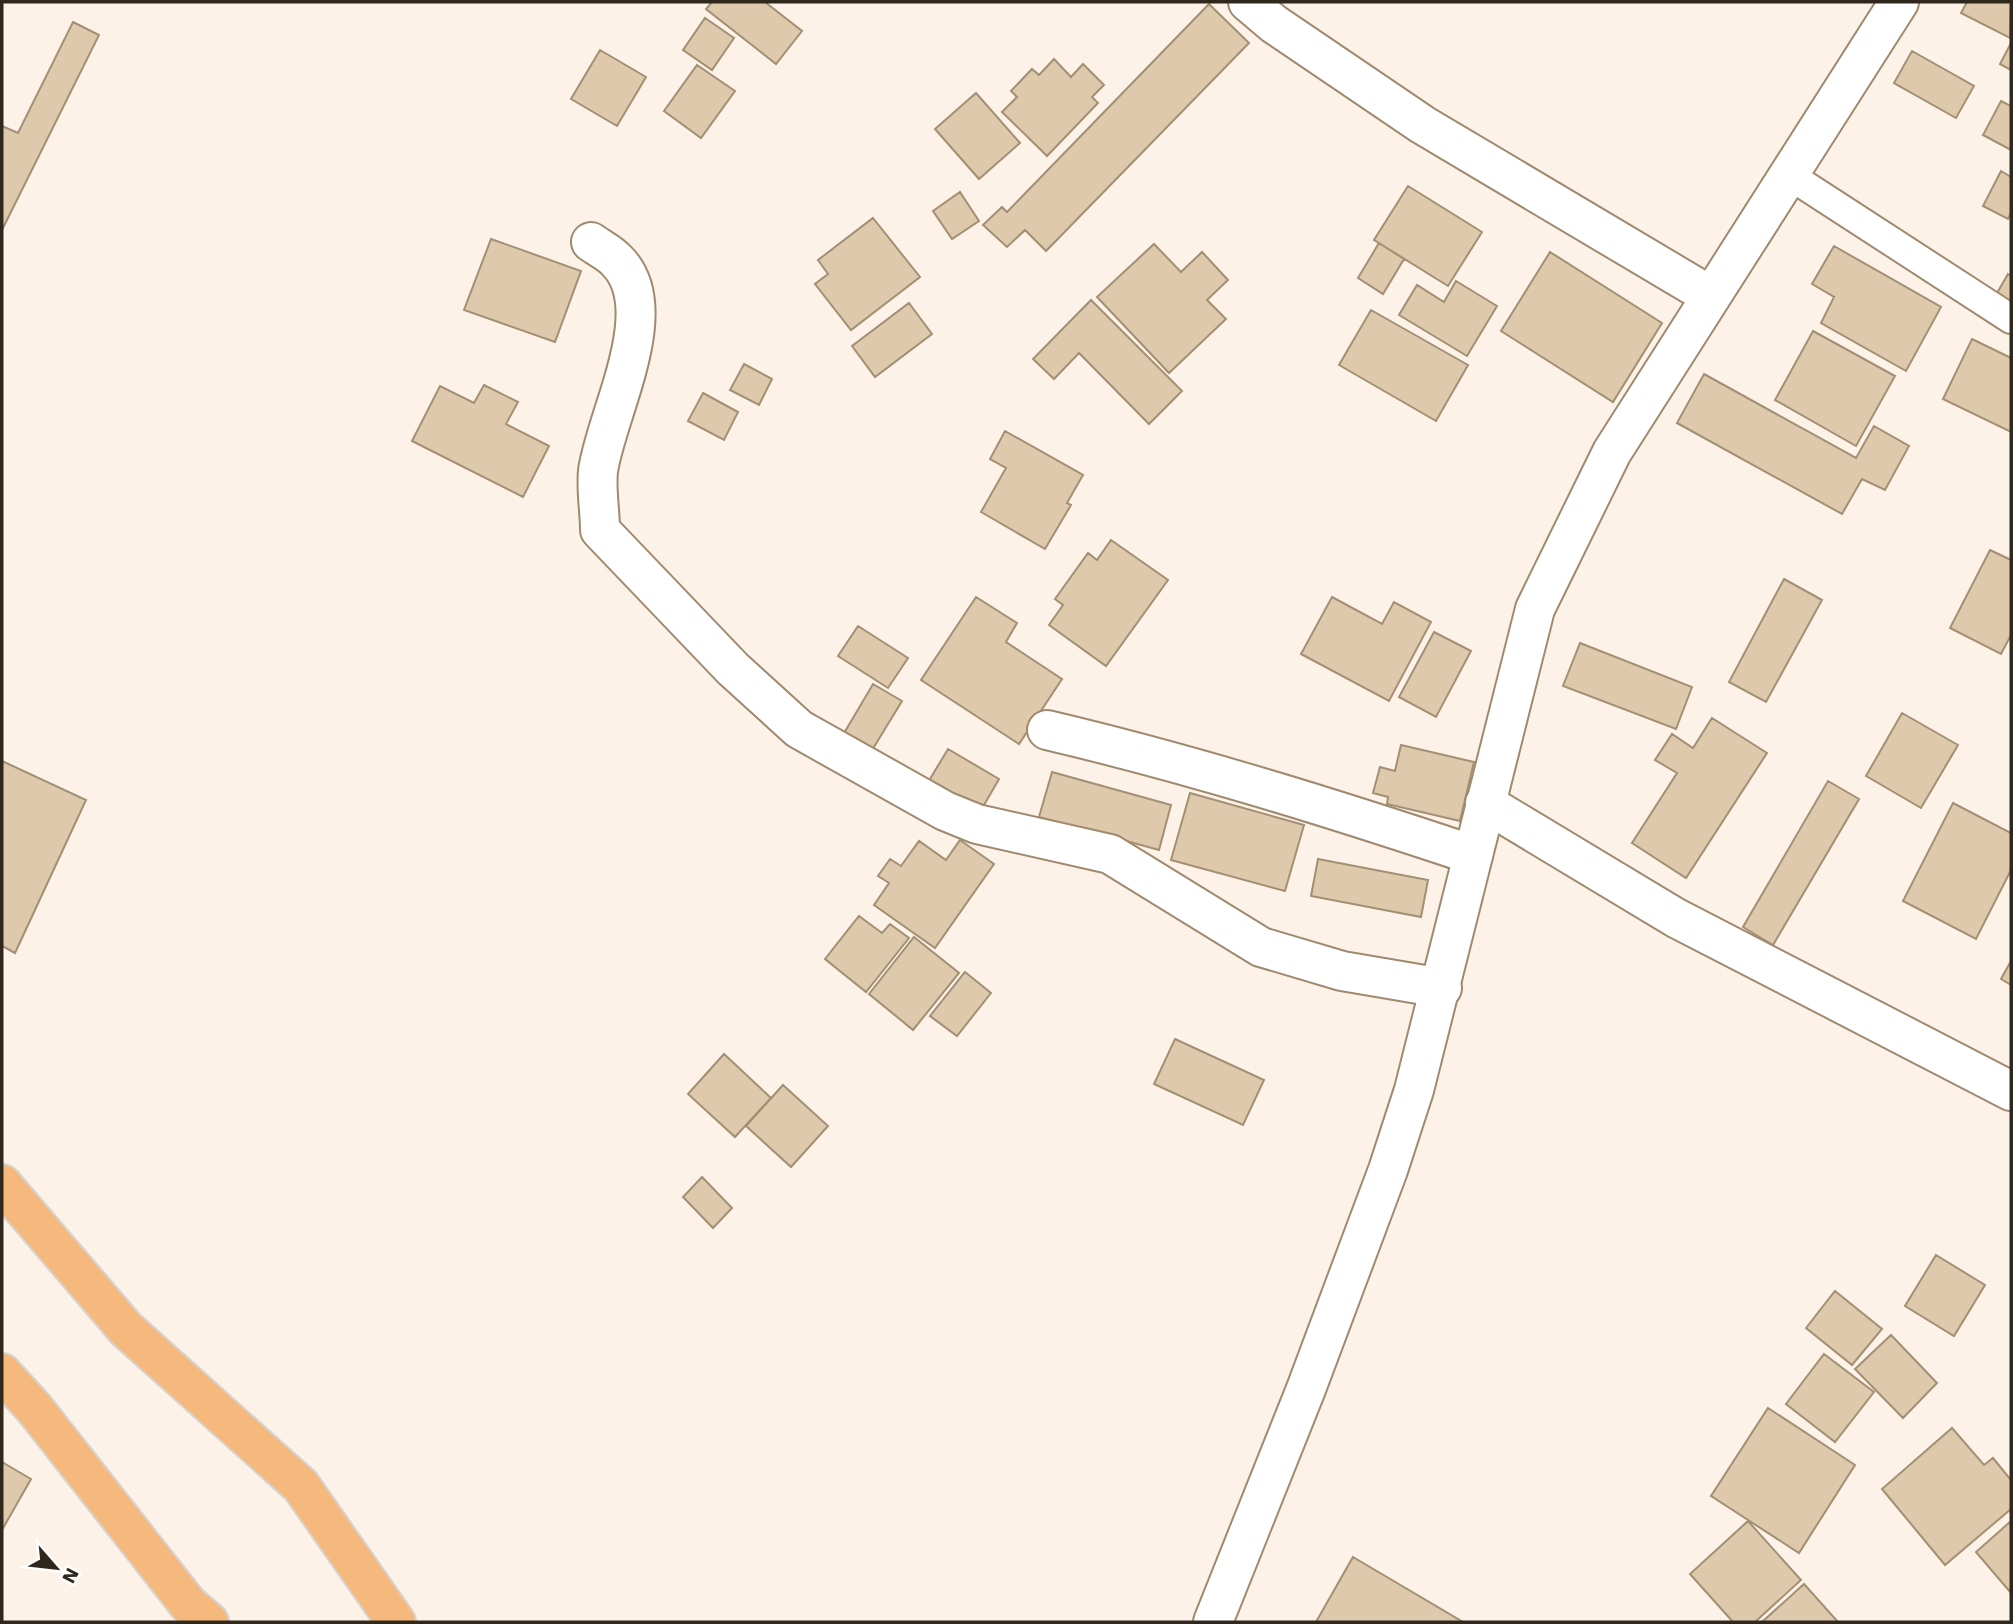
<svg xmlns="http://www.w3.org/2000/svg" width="2013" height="1624" viewBox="0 0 2013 1624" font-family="'Work Sans',sans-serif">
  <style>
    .building { fill: #dec9ac; stroke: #a38f73; stroke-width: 2 }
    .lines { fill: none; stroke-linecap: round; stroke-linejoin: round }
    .lane-casing { stroke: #a08a6f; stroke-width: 32 }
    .street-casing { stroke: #a08a6f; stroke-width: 42 }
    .secondary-casing { stroke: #a08a6f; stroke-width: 42 }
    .highway-casing { stroke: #d6d4d2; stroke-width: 42 }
    .lane { stroke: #fff; stroke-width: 28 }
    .street { stroke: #fff; stroke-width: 38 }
    .secondary { stroke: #fff; stroke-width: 38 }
    .highway { stroke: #f5b97e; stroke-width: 38 }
  </style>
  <rect width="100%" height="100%" fill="#fcf2e7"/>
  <!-- building -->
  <path class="building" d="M 712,2 L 765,2 L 802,31 L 776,64 L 706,9 Z
    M 1967,2 L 2011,2 L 2010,38 L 1961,13 Z
    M 1209,4 L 1249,43 L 1046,251 L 1025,230 L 1007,247 L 983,225 L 1002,207 L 1007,212 Z
    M 705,18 L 734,38 L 712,70 L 683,50 Z
    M 73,22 L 99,35 L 2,230 L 2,126 L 18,133 Z
    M 2011,43 L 2011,70 L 2000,64 Z
    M 600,50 L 646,77 L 617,126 L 571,99 Z
    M 1912,51 L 1974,86 L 1956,118 L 1894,83 Z
    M 1054,59 L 1071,77 L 1083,64 L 1104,85 L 1092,97 L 1098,103 L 1047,156 L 1002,112 L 1017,97 L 1011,91 L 1032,69 L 1039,75 Z
    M 697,65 L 735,91 L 701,138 L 664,111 Z
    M 976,93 L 1020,143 L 979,179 L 935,129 Z
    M 2001,101 L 2011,106 L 2011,150 L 1983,135 Z
    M 2001,171 L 2011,177 L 2011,213 L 2008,219 L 1983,206 Z
    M 1408,186 L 1482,232 L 1448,286 L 1374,240 Z
    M 960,192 L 979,221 L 952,239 L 933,211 Z
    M 873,218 L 920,277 L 851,330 L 815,284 L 828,274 L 818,260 Z
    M 491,239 L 581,271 L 555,342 L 464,310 Z
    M 1379,243 L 1404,259 L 1383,294 L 1358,278 Z
    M 1154,244 L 1181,272 L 1202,252 L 1228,280 L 1207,300 L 1226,319 L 1169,373 L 1097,297 Z
    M 1834,246 L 1941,307 L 1906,371 L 1821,323 L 1834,297 L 1812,284 Z
    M 1550,252 L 1662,323 L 1613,402 L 1501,331 Z
    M 2008,274 L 2011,276 L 2011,317 L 1993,300 Z
    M 1456,281 L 1497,306 L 1467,356 L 1399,315 L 1417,285 L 1444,302 Z
    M 1091,300 L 1182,391 L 1149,424 L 1079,353 L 1054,379 L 1033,359 Z
    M 909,303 L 932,334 L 875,377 L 852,346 Z
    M 1371,310 L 1468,365 L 1436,421 L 1339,365 Z
    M 1813,331 L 1895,376 L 1856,446 L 1775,400 Z
    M 1972,339 L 2011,358 L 2011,432 L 1943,399 Z
    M 744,364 L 772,379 L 759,405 L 730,390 Z
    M 1704,374 L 1856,458 L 1874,426 L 1909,446 L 1885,490 L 1862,479 L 1842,514 L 1677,423 Z
    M 484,385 L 518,402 L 506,424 L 549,446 L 523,497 L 412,441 L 440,386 L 474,403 Z
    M 703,393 L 738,412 L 724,440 L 688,421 Z
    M 1005,431 L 1083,475 L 1067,503 L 1071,505 L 1045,549 L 981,512 L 1006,468 L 990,459 Z
    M 1111,540 L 1168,580 L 1106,666 L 1049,625 L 1063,605 L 1055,599 L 1088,553 L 1097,560 Z
    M 1990,550 L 2011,560 L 2011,635 L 2001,654 L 1950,628 Z
    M 1784,579 L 1822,600 L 1766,702 L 1729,682 Z
    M 976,597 L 1017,623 L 1006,642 L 1062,679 L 1019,744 L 921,680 Z
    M 1332,597 L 1382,624 L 1394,602 L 1431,622 L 1389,701 L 1301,654 Z
    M 858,626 L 908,658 L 888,688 L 838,656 Z
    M 1434,632 L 1471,651 L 1436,717 L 1399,697 Z
    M 1580,643 L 1692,687 L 1676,729 L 1563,686 Z
    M 873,684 L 902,701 L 871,752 L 843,735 Z
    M 1902,713 L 1958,745 L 1921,808 L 1866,776 Z
    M 1712,718 L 1767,753 L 1686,878 L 1632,843 L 1677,773 L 1655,760 L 1672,734 L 1693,748 Z
    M 1401,745 L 1474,762 L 1460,821 L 1387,804 L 1388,797 L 1373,793 L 1380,767 L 1395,771 Z
    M 948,749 L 999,779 L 976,819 L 924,789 Z
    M 2,761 L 86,800 L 15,953 L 2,946 Z
    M 1052,772 L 1171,805 L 1159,850 L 1039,817 Z
    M 1828,781 L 1859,799 L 1773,945 L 1743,927 Z
    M 1190,793 L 1304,825 L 1285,891 L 1171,860 Z
    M 1953,803 L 2011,833 L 2011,870 L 1976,939 L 1903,901 Z
    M 960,840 L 994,864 L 935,948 L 874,905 L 889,883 L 878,876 L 890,859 L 901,866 L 919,841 L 946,860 Z
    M 1318,859 L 1428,880 L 1421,917 L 1311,896 Z
    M 859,916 L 882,933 L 890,924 L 909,938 L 866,992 L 825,959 Z
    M 914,937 L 959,973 L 913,1030 L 869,994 Z
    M 2011,961 L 2011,985 L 2001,979 Z
    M 965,972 L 991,993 L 957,1036 L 930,1016 Z
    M 1175,1039 L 1264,1080 L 1243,1125 L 1154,1084 Z
    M 724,1054 L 771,1098 L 735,1137 L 688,1094 Z
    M 783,1085 L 828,1126 L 791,1167 L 746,1126 Z
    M 702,1177 L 732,1208 L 713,1228 L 683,1197 Z
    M 1936,1255 L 1985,1285 L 1954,1336 L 1905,1306 Z
    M 1835,1291 L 1882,1329 L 1852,1365 L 1806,1328 Z
    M 1891,1335 L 1937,1383 L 1903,1418 L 1855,1369 Z
    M 1824,1354 L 1874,1392 L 1835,1442 L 1786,1404 Z
    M 1768,1408 L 1855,1465 L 1799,1553 L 1711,1496 Z
    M 1952,1428 L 1984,1465 L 1993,1458 L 2011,1480 L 2011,1509 L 1945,1565 L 1882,1489 Z
    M 2,1462 L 31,1479 L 2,1530 Z
    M 1748,1521 L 1801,1580 L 1755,1622 L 1733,1622 L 1690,1574 Z
    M 2011,1521 L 2011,1593 L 1976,1552 Z
    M 1353,1557 L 1463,1622 L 1316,1622 Z
    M 1804,1584 L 1838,1622 L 1762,1622 Z"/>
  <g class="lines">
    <defs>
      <path id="lane" d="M 1789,175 L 2011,319"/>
      <path id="street" d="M 1248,2 L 1274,24 L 1423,125 L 1709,295
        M 591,242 C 599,248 610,253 617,261 C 665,309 606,414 598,471 C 596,490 600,511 600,530 L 733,669 L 799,729 L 945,811 L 977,824 L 1110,854 L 1261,947 L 1342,971 L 1442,988
        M 1047,730 C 1191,764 1332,808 1473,855
        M 1485,803 L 1676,918 L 2011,1091"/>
      <path id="secondary" d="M 1213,1622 L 1306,1389 L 1388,1170 L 1414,1090 L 1535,609 L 1612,452 L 1899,2"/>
      <path id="highway" d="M 2,1184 L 126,1329 L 301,1486 L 396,1622
        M 2,1373 L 34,1408 L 188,1604 L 209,1622"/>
    </defs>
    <!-- lane casing -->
    <use href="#lane" class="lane-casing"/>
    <!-- street casing -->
    <use href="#street" class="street-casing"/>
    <!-- secondary casing -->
    <use href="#secondary" class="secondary-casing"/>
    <!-- highway casing -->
    <use href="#highway" class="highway-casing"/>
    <!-- lane -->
    <use href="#lane" class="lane"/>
    <!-- street -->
    <use href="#street" class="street"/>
    <!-- secondary -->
    <use href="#secondary" class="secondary"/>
    <!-- highway -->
    <use href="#highway" class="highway"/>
  </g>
  <!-- border -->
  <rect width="2013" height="1624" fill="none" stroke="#31281d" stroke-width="7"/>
  <!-- north arrow -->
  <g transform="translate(56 1568) rotate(118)" stroke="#ffffff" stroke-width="5" paint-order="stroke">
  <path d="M0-5L12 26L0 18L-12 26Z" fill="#31281d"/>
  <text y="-10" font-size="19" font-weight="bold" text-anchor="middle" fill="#31281d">N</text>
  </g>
</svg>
